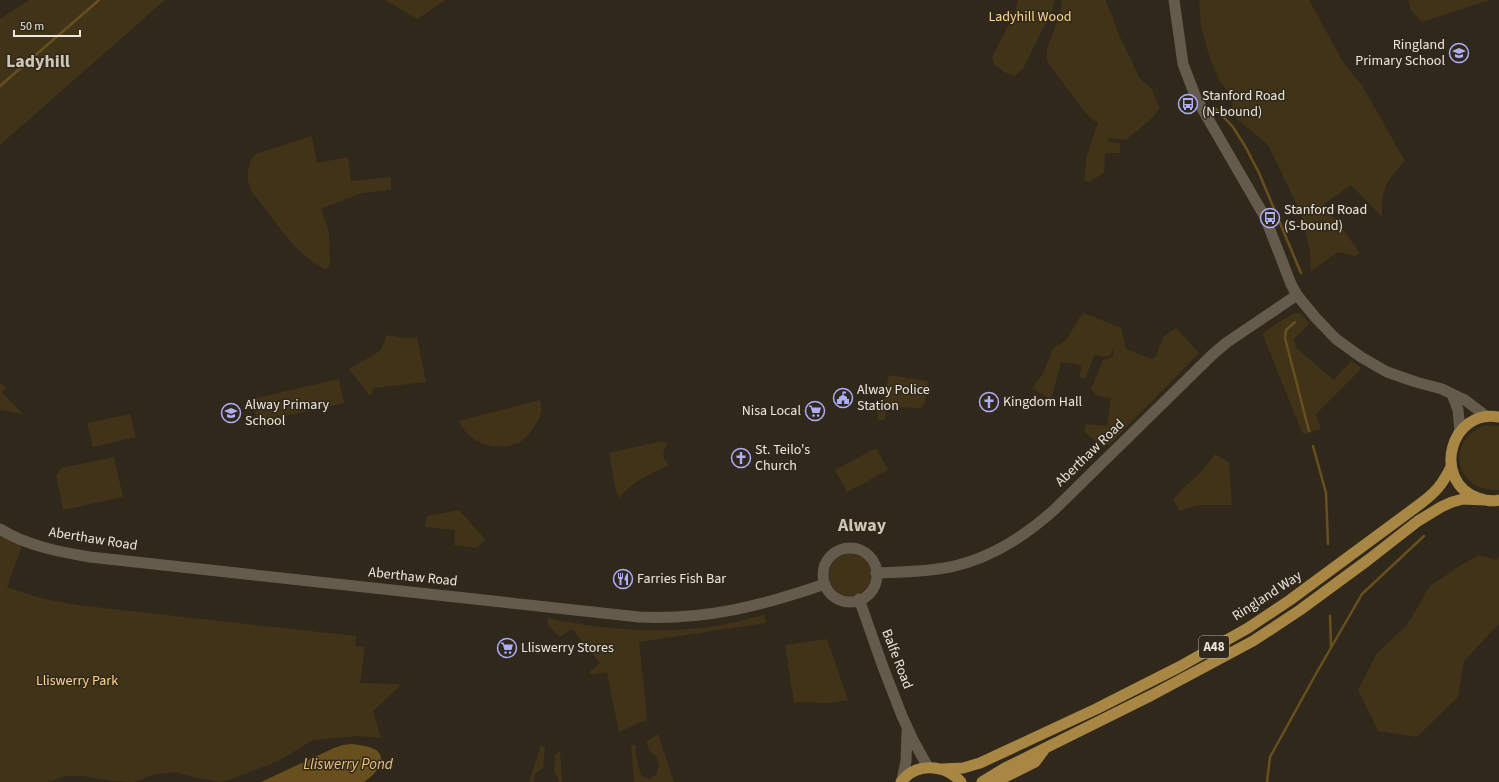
<svg xmlns="http://www.w3.org/2000/svg" width="1499" height="782" viewBox="0 0 1499 782" font-family="'Source Sans 3',sans-serif">
  <style>
    .green { fill: #413318 }
    .water { fill: #68501e }
    .lines { fill: none; stroke-linecap: round; stroke-linejoin: round }
    .stream { stroke: #68501e; stroke-width: 2.5 }
    .tertiary { stroke: #645b4c; stroke-width: 11 }
    .primary { stroke: #a88744; stroke-width: 11 }
    .labels { text-anchor: middle; dominant-baseline: central; stroke-width: 3; stroke-linejoin: round; paint-order: stroke }
    .shield { fill: #30281a; stroke: #b4aea3; stroke-width: 1 }
    .shield-label { font-size: 13px; font-weight: bold; fill: #ece7de }
    .park-label { font-size: 14px; fill: #ffd68b; stroke: #30281a }
    .poi-label { font-size: 14px; fill: #ece7de; stroke: #30281a; text-anchor: start }
    .street-label { font-size: 14px; fill: #ece7de; stroke: #30281a }
    .water-label { font-size: 15px; font-style: italic; fill: #ecc479; stroke: #30281a }
    .district-label { font-size: 18px; font-weight: bold; fill: #cfc5b4; stroke: #30281a }
  </style>
  <rect width="100%" height="100%" fill="#30281a"/>
  <!-- green -->
  <path class="green" d="M 29,0 L 165,0 L 0,145 L 0,19 Z
    M 385,0 L 446,0 L 417,19 Z
    M 1018,0 L 1055,0 L 1052,10 L 1023,69 L 1015,76 L 1004,72 L 994,64 L 992,57 L 1015,12 Z
    M 1062,0 L 1105,0 L 1112,15 L 1119,35 L 1140,79 L 1151,88 L 1160,108 L 1151,119 L 1126,140 L 1108,138 L 1109,142 L 1120,143 L 1120,153 L 1105,153 L 1104,173 L 1090,182 L 1084,180 L 1087,155 L 1098,123 L 1090,118 L 1077,102 L 1047,61 L 1047,48 L 1060,15 Z
    M 1199,0 L 1309,0 L 1343,62 L 1363,87 L 1405,161 C 1386,181 1381,189 1382,217 L 1351,185 L 1324,204 L 1360,253 L 1355,256 L 1338,252 L 1311,271 L 1310,252 L 1301,213 L 1268,145 L 1236,118 L 1232,111 L 1233,99 L 1220,81 L 1210,59 L 1201,27 Z
    M 1408,0 L 1490,0 L 1422,22 L 1411,10 Z
    M 312,136 L 317,163 L 348,157 L 351,181 L 391,177 L 391,190 L 362,193 L 321,209 L 329,232 L 330,262 L 329,267 L 325,269 C 297,257 271,215 252,192 C 245,179 247,165 255,154 Z
    M 1084,313 L 1121,328 L 1126,349 L 1152,359 L 1156,356 L 1163,337 L 1176,328 L 1199,353 L 1109,445 L 1102,446 L 1084,432 L 1086,424 L 1107,426 L 1111,398 L 1097,396 L 1091,389 L 1103,360 L 1113,357 L 1114,347 L 1110,356 L 1099,356 L 1095,354 L 1085,379 L 1079,377 L 1082,365 L 1061,362 L 1051,400 L 1032,388 L 1042,375 L 1054,347 C 1073,340 1071,325 1084,313 Z
    M 1294,313 L 1300,313 L 1310,323 L 1294,339 L 1296,348 L 1334,380 L 1351,361 L 1361,367 L 1359,371 L 1316,414 L 1321,429 L 1304,434 L 1302,432 L 1263,335 L 1265,331 Z
    M 387,335 L 405,338 L 417,337 L 426,382 L 374,388 L 370,396 L 349,369 L 380,351 Z
    M 889,375 L 928,381 L 925,403 L 921,408 L 886,407 L 885,420 L 878,420 L 877,400 L 883,400 Z
    M 339,379 L 344,403 L 257,422 L 252,399 Z
    M 0,383 L 7,388 L 2,392 L 23,414 L 0,410 Z
    M 540,400 C 543,409 541,416 536,424 C 532,430 527,438 520,442 C 497,453 469,444 459,421 Z
    M 130,414 L 136,437 L 93,447 L 87,423 Z
    M 1485,425 L 1499,426 L 1499,490 C 1455,492 1444,442 1485,425 Z
    M 662,441 L 668,444 C 662,451 661,458 669,465 C 651,474 630,482 619,499 L 615,487 L 609,453 Z
    M 876,448 L 888,470 L 847,492 L 835,470 Z
    M 1215,454 L 1229,462 L 1232,505 L 1199,505 L 1180,511 L 1173,500 L 1181,490 L 1202,471 Z
    M 114,457 L 123,497 L 63,510 L 56,476 L 61,468 Z
    M 459,510 L 485,539 L 477,548 L 454,545 L 455,530 L 425,527 L 427,516 Z
    M 0,529 L 24,540 L 7,587 L 40,598 L 77,605 L 356,636 L 355,646 L 365,647 L 360,683 L 402,684 L 373,711 L 381,738 L 358,736 L 313,740 L 280,760 L 235,778 L 221,782 L 198,778 L 175,772 L 152,775 L 134,782 L 113,781 L 82,776 L 65,776 L 49,782 L 0,782 Z
    M829 575a21 21 0 1 1 42 0a21 21 0 1 1-42 0Z
    M 1479,555 L 1496,560 L 1499,556 L 1499,624 L 1464,661 L 1458,697 L 1417,737 L 1378,731 L 1358,690 L 1377,653 L 1407,625 L 1430,586 L 1461,565 Z
    M 764,615 L 766,623 L 639,642 L 647,717 L 646,720 L 619,732 L 607,672 L 591,675 L 589,672 L 600,663 L 572,629 L 560,637 L 548,625 L 547,618 C 597,629 650,633 701,628 C 722,626 743,620 764,615 Z
    M 827,639 L 848,700 L 830,703 L 794,702 L 785,645 Z
    M 658,734 L 674,782 L 634,782 L 631,745 L 635,745 L 638,766 L 642,776 L 649,779 L 656,775 L 659,766 L 656,756 L 650,751 L 646,742 Z
    M 541,745 L 545,748 L 543,768 L 535,774 L 534,782 L 529,782 Z
    M 560,751 L 562,782 L 558,782 L 559,780 L 554,771 L 555,754 Z"/>
  <!-- water -->
  <path class="water" d="M 352,744 C 359,745 370,746 376,750 C 390,761 373,776 364,782 L 261,782 L 334,748 L 343,745 Z"/>
  <g class="lines">
    <!-- stream -->
    <path class="stream" d="M 0,86 L 99,0
      M 1216,109 L 1233,127 L 1245,146 L 1259,173 L 1301,273
      M 1295,322 L 1286,330 L 1285,338 L 1309,431
      M 1313,446 L 1326,493 L 1328,544
      M 1330,616 L 1331,647
      M 1267,782 L 1270,757 L 1317,672 L 1362,594 L 1424,536"/>
    <!-- tertiary -->
    <path class="tertiary" d="M 1174,0 L 1183,64 L 1196,98 L 1265,217 L 1291,284 L 1297,295 L 1315,317 L 1336,339 L 1361,357 L 1387,372 L 1416,382 L 1442,389 L 1452,394 L 1465,400 L 1486,416
      M 1452,394 L 1458,410 L 1460,431
      M 0,529 C 27,546 60,552 90,557 L 639,617 C 707,620 761,606 825,584
      M823 575a27 27 0 1 1 54 0a27 27 0 1 1-54 0Z
      M 876,573 C 901,572 926,572 950,567 C 990,559 1024,537 1054,510 L 1212,355 L 1226,343 L 1297,295
      M 859,599 L 883,667 L 902,716 L 914,742 L 928,767
      M 902,780 L 906,761 L 907,731"/>
    <!-- primary -->
    <path class="primary" d="M 1499,417 C 1450,408 1431,481 1478,498 C 1484,500 1492,502 1499,500
      M 942,769 L 963,768 L 980,763 L 1096,709 L 1179,667 L 1248,628 L 1290,600 L 1420,504 C 1436,492 1442,485 1451,467
      M 901,782 C 916,762 945,764 961,782
      M 982,782 L 1005,768 L 1152,695 L 1253,641 L 1300,610 L 1368,560 L 1418,521 L 1441,507 L 1452,502 L 1463,499 L 1484,500
      M 995,782 L 1035,762 L 1044,750"/>
  </g>
  <!-- icons -->
  <defs>
    <symbol id="school-ring" viewBox="-11 -11 22 22"><circle r="9.5" fill="#30281a" stroke="#aeaefb" stroke-width="1.5"/><path d="M0-5L7-2L0 1L-7-2ZM-4 1L0 2.5L4 1V4Q0 6-4 4Z" fill="#aeaefb"/></symbol>
    <symbol id="bus-ring" viewBox="-11 -11 22 22"><circle r="9.5" fill="#30281a" stroke="#aeaefb" stroke-width="1.5"/><path d="M-5-6H5V4H4V6H2V4H-2V6H-4V4H-5ZM-3.5-4V0h7V-4ZM-3.5 1.2v1.5H-2V1.2ZM2 1.2v1.5H3.5V1.2Z" fill="#aeaefb"/></symbol>
    <symbol id="civic-ring" viewBox="-11 -11 22 22"><circle r="9.5" fill="#30281a" stroke="#aeaefb" stroke-width="1.5"/><path d="M-.6-6.5H3V-4.5H.6V-3L4-1V1h2V6H-6V1h2V-1L-.6-3ZM-1.2 2.5V6h2.4V2.5Z" fill="#aeaefb"/></symbol>
    <symbol id="church-ring" viewBox="-11 -11 22 22"><circle r="9.5" fill="#30281a" stroke="#aeaefb" stroke-width="1.5"/><path d="M-1.2-6h2.4v3.5h3.3v2.4h-3.3V6h-2.4V-.1h-3.3v-2.4h3.3Z" fill="#aeaefb"/></symbol>
    <symbol id="supermarket-ring" viewBox="-11 -11 22 22"><circle r="9.5" fill="#30281a" stroke="#aeaefb" stroke-width="1.5"/><path d="M-6-5.5h2.5l.6 2H6L4.5 2H-2.5L-4.4-4H-6ZM-1.5 3.2a1.3 1.3 0 1 0 .1 0ZM3 3.2a1.3 1.3 0 1 0 .1 0Z" fill="#aeaefb"/></symbol>
    <symbol id="restaurant-ring" viewBox="-11 -11 22 22"><circle r="9.5" fill="#30281a" stroke="#aeaefb" stroke-width="1.5"/><path d="M-5-6h1v4h1v-4h1v4h1v-4h1v5L-1.5 .5V6h-2V.5L-5-1ZM5-6V6H3V1.5H1.5Q1.5-4 5-6Z" fill="#aeaefb"/></symbol>
  </defs>
  <g fill-rule="evenodd">
    <use href="#school-ring" x="1448" y="42" width="22" height="22"/>
    <use href="#bus-ring" x="1177" y="93" width="22" height="22"/>
    <use href="#bus-ring" x="1259" y="207" width="22" height="22"/>
    <use href="#civic-ring" x="832" y="387" width="22" height="22"/>
    <use href="#church-ring" x="978" y="391" width="22" height="22"/>
    <use href="#supermarket-ring" x="804" y="400" width="22" height="22"/>
    <use href="#school-ring" x="220" y="402" width="22" height="22"/>
    <use href="#church-ring" x="730" y="447" width="22" height="22"/>
    <use href="#restaurant-ring" x="612" y="568" width="22" height="22"/>
    <use href="#supermarket-ring" x="496" y="637" width="22" height="22"/>
  </g>
  <g class="labels">
    <!-- shield labels -->
    <rect class="shield" x="1199" y="636" width="30" height="22" rx="3"/>
    <g class="shield-label">
      <text x="1214" y="647">A48</text>
    </g>
    <!-- park labels -->
    <g class="park-label">
      <text x="1030" y="17">Ladyhill Wood</text>
      <text x="77" y="681">Lliswerry Park</text>
    </g>
    <!-- poi labels -->
    <g class="poi-label">
      <text x="1445" y="45" text-anchor="end">Ringland<tspan x="1445" dy="16">Primary School</tspan></text>
      <text x="1202" y="96">Stanford Road<tspan x="1202" dy="16">(N-bound)</tspan></text>
      <text x="1284" y="210">Stanford Road<tspan x="1284" dy="16">(S-bound)</tspan></text>
      <text x="857" y="390">Alway Police<tspan x="857" dy="16">Station</tspan></text>
      <text x="1003" y="402">Kingdom Hall</text>
      <text x="245" y="405">Alway Primary<tspan x="245" dy="16">School</tspan></text>
      <text x="801" y="411" text-anchor="end">Nisa Local</text>
      <text x="755" y="450">St. Teilo's<tspan x="755" dy="16">Church</tspan></text>
      <text x="637" y="579">Farries Fish Bar</text>
      <text x="521" y="648">Lliswerry Stores</text>
    </g>
    <!-- street labels -->
    <g class="street-label">
      <text transform="translate(1090 453) rotate(-44)">Aberthaw Road</text>
      <text transform="translate(93 539) rotate(9)">Aberthaw Road</text>
      <text transform="translate(413 577) rotate(6)">Aberthaw Road</text>
      <text transform="translate(1267 596) rotate(-33)">Ringland Way</text>
      <text transform="translate(897 659) rotate(69)">Balfe Road</text>
    </g>
    <!-- water labels -->
    <g class="water-label">
      <text x="348" y="764">Lliswerry Pond</text>
    </g>
    <!-- district labels -->
    <g class="district-label">
      <text x="38" y="61">Ladyhill</text>
      <text x="862" y="525">Alway</text>
    </g>
  </g>
  <!-- scale -->
  <path d="M14 30v6h66v-6" fill="none" stroke="#ece7de" stroke-width="2"/>
  <text x="20" y="30" font-size="12" fill="#ece7de" stroke="#30281a" stroke-width="3" paint-order="stroke">50 m</text>
</svg>
